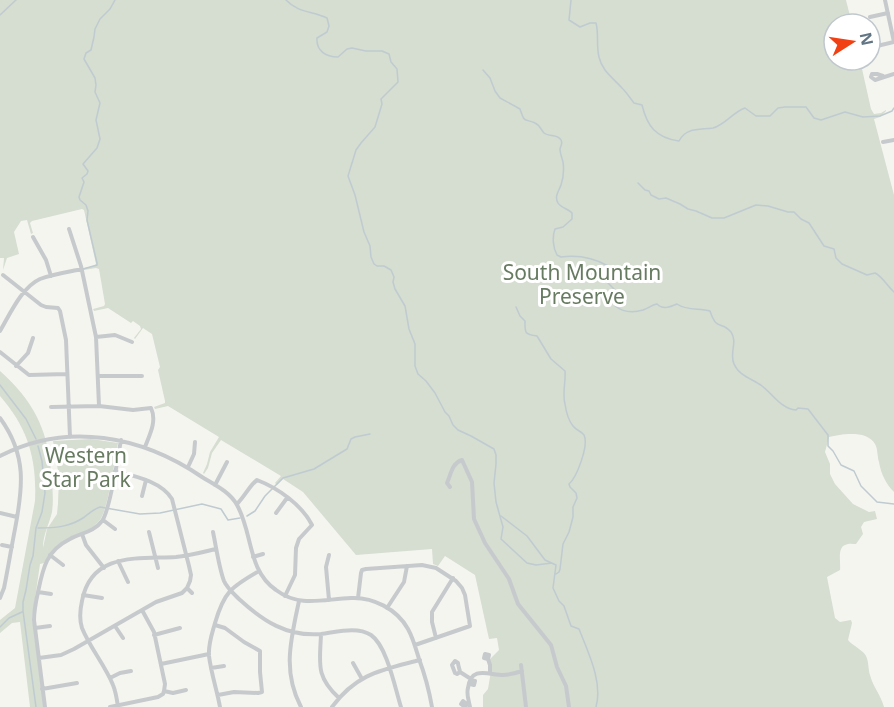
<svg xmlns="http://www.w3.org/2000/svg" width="894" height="707" viewBox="0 0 894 707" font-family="'Noto Sans',sans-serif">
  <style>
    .green { fill: #d6ddd1 }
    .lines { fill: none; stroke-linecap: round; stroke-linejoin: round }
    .stream { stroke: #bfcbd0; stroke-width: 1.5 }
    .minor { stroke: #c7cacd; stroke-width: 4 }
    .labels { text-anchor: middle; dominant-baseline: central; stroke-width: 6; stroke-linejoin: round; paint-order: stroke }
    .park-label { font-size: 21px; fill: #677b61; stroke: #fff }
  </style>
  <rect width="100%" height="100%" fill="#f5f5f0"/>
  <!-- green -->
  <path class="green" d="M 0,0 L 846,0 L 852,24 L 834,24 L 834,60 L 860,60 L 871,109 L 874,114 L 881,113 L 886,110 L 886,111 L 880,117 L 874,119 L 894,195 L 894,492 C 886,484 881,474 879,462 C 877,456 878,449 875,444 C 867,430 842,434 829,437 L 825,452 L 830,464 L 830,474 L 835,484 L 853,504 L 869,512 L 875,511 L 877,519 L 864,522 L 861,527 L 863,534 L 856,544 C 853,544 849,543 845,545 C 837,548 841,563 840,570 L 827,577 L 835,618 L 840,622 L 851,620 L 852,623 L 848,640 C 853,646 863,650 866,656 C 869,662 868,669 870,675 C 873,687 881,695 884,707 L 483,707 L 483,695 L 488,689 L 491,671 L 489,660 L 499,650 L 497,638 L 489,639 L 475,575 L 445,556 L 438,566 L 433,564 L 432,549 L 356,555 L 303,492 L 283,479 L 277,485 L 275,483 L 281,476 L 221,440 L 212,453 L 208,468 L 204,474 L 203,473 L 207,464 L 210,452 L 219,437 L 168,406 L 155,409 L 154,407 L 165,403 L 165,401 L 158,370 L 160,367 L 152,334 L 143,328 L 135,339 L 134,338 L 141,329 L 140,326 L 133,321 L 131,323 L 108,308 L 94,311 L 93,309 L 104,306 L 105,304 L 99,269 L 96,268 L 84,270 L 84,268 L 94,266 L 96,264 L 84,210 L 82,209 L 32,221 L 30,223 L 33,233 L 31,234 L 27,220 L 21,221 L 14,232 L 19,254 L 7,258 L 3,270 L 4,258 L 0,258 Z
    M 0,371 C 33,401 47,427 51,471 C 52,485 54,498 52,512 C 49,525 43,534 43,548 L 47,529 L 57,514 L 58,503 L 59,477 L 53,441 L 91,439 L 118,443 C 115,458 108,512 99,521 C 82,541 59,534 44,563 L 40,564 L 32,619 L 35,628 L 45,707 L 30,707 L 20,622 L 12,623 L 0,633 L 0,620 L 15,608 L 35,501 C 37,459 28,428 0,396 Z"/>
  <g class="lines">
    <!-- stream -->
    <path class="stream" d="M 286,0 C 298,13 313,11 327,18 L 329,26 L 327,32 L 317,38 C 316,51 326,57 338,57 L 347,49 L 352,48 L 366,51 L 382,51 L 389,54 L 391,62 L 397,69 L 398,82 L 381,99 L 382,104 L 375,127 L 361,143 L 356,150 L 348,176 L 355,195 L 364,232 L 370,246 L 371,257 L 374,264 L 377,266 L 384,266 L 391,270 L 394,277 L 393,282 L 395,289 L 405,306 L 409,329 L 415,344 L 415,366 L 418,374 L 426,381 L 435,393 L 445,412 L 449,416 L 453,425 L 458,430 L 471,436 L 494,449 L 496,455 L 496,464 L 494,483 L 496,502 L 503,527 L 501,539 L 527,563 L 536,565 L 552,563
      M 571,0 L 569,20 L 580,27 L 590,23 L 596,23 C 599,34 596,45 599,57 C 602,71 613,78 622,88 C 627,93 630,98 634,103 L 642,105 C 647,126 656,138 679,141 C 686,127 700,130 713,128 C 725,125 733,112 745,108 L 756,116 L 770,116 L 778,108 L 785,107 L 806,107 L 814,118 L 821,120 L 845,112 L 863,117 L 880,116 L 892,111 L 894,108
      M 0,15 L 16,0
      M 483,70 L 490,78 L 495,91 L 500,98 L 520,109 C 525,124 524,118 535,123 C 540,125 541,130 544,133 C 549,137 558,134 561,140 C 563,144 561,144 560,149 C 560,153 562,158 563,162 C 564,169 563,179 561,185 C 559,191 554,196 558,203 C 561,208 569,209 572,213 L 572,219 L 563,227 L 555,229 C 552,237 553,248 557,255 L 561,257 C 577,255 594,258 608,266 L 609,269 L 607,282 L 615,290 L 615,306 C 623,312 633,313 643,310 C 649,308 651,305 657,304 C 663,310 670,307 677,304 C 687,311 699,308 710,311 C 717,332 721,320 731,332 C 738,342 729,353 734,364 C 739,376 753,379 762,386 C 773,394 781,409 796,410 L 798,408 L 808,409 L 828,435 L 828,446 L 833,451 L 841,465 L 854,471 L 861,486 L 877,502 L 894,504
      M 638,183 L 645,190 L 649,191 L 651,195 L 659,199 L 666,198 L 680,204 L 688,209 L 696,211 L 712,218 L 724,218 L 756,205 L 768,206 L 788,212 L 794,212 L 801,219 L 809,223 L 824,246 L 834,249 L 836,258 L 842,264 L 867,275 L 875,273 C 883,277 887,286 894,292
      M 83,269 L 97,265 L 97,263 L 87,220 L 88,211 L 86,205 L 80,200 L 79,197 L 84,182 L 82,178 L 87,174 L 88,171 L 83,164 L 97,148 L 100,139 L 96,120 L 100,103 L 95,92 L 96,85 L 95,78 L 84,59 L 86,53 L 91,50 L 94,37 L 95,29 L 100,19 L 110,9 L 115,0
      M 516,307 L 520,316 L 525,321 C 525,333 524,334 537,336 L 551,359 L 565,371 C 566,382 562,393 565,404 C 566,411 569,421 573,426 C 576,430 581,431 584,435 C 589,445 577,477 569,484 L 570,487 L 576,493 L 577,498 L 573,507 L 573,517 L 569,532 L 563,544 L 560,569 L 559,572 L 556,574
      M 0,385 L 26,419 L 36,439
      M 247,516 L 255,511 L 265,496 L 283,478 L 314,469 L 347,449 L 351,439 L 355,437 L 370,434
      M 501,516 L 527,536 L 545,560 L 556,565 L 553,588 L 559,601 L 564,606 L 571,626 L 579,629 C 588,652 603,682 596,707
      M 38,528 C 55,528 69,527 83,518 C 89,514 93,509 100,507 L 140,514 L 160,513 L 202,504 L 221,509 L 228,520 L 240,518
      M 0,627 L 9,618 L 22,612
      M 36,707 L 23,611 L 23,602 L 26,590 L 30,565 L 33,556 L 36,528 L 42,512 L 45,493 L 42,461 L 38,446"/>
    <!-- minor -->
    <path class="minor" d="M 870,17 L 888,13
      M 877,46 L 894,42 L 885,0
      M 883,76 L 877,74 L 872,74 L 871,77 L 875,80 L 894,74
      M 883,142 L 894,140
      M 69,229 L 81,266 L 96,337 L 99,406
      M 33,237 L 46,260 L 51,276
      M 3,275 L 41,305 L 46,307 L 58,308 L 60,311 L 66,340 L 70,437
      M 0,331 C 10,314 22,287 40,279 C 53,274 68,272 82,269
      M 96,337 L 115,335 L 132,342
      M 0,352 L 29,375 L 67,374
      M 16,366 L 28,353 L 33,338
      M 98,376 L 142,376
      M 51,407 L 99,406 L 133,410 L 151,408 C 157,421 150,434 145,447
      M 0,418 C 27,455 23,487 15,529 C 11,549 8,569 4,588 L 0,598
      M 0,456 C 67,421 142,436 202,477 C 215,485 230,492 237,505 C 253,533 247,570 276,590 C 300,608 323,599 351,598 C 373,597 397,609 408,629 C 413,638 416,649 419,659 C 425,675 429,690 432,707
      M 188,467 L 194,454 L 195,442
      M 215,485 L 227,462
      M 450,487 L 447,483 C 451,474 452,463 462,460 L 472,482 L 474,519 L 485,543 L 509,579 L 518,604 L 551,645 L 557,667 L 566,686 L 569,707
      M 142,496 L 146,480
      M 237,504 C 245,496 250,485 257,480 C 278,488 302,505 312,525 L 299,539 L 296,548 L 295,575 L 285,596
      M 0,513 L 17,517
      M 276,513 L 287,498
      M 103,520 L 115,529
      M 149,532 L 158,568
      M 213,532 C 216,546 219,568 224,581 C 227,588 234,594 239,599 C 263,621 287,637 321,634 C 337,632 357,626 371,635 C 387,646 395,688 401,707
      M 82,534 L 86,545 L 104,568
      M 2,545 L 12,547
      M 50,555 L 63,565
      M 329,555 L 326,567 L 329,600
      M 253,557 L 263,554
      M 118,561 L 128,582
      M 187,588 L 192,593
      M 38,592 L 51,594
      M 83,595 L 102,598
      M 358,598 L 361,573 L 362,570 L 366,569 L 422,565 L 436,568 L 456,581 L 462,588 L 465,595 L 470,626 L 415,645
      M 299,601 C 291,639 282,671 301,707
      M 387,608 L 404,582 L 407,566
      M 142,610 L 154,632 L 165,684 L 164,691
      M 215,625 L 225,628 L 244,642 L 260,651 L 260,672 L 262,692 L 258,693 L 234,692 L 218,695
      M 115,626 L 123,638
      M 35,628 L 50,626
      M 321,634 C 320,663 315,676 339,698
      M 154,635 L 180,628
      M 436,638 L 432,622 L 432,612 L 453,578
      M 485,654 L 489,655 L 488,659 L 484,658 Z
      M 39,658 L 61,655 L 74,649 L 156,602 L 182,593 L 187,588 L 190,581 L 191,575 L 189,566 L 172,499 C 161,481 134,476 115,471
      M 488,659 L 490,665 L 490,673
      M 455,661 L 458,663 C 458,666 460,670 460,672 L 457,674 L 455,673 L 452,665 Z
      M 353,663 L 362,679
      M 161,664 L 209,654
      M 521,665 L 526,707
      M 211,668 L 224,666
      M 460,672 L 471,679
      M 110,678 L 120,673 L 131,671
      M 471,680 L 475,681 L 474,685 L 470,684 L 470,681 Z
      M 42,689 L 77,683
      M 463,701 L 467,704 L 465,707 L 461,704 Z
      M 45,707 L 34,620 C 34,610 36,601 38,592 C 43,568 46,551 70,539 C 81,533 94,532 102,521 C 110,511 118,456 121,440
      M 110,707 L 158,697 L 163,694 L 164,691 L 173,693 L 186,690
      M 118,707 C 117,700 116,692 113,685 C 105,665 90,648 82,628 C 79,619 80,610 82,601 C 91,552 138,559 176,557 C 189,556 203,552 216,549
      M 220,707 C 217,690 211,673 209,656 C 208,644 212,634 215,623 C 224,592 231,587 259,571
      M 332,707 C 357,673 382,670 420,660
      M 470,707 C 469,701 466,694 468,688 C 471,665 489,675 503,675 C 509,675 516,673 522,671"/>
  </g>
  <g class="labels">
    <!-- park labels -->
    <g class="park-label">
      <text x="582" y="272">South Mountain<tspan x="582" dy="24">Preserve</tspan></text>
      <text x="86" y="455">Western<tspan x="86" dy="24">Star Park</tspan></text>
    </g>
  </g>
  <!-- north arrow -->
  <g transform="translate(852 42) rotate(78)"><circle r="28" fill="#ffffff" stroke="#c0c8ce" stroke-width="1.5"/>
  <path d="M0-4.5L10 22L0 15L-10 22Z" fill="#f14114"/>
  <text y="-9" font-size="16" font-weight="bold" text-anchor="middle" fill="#617584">N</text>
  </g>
</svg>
